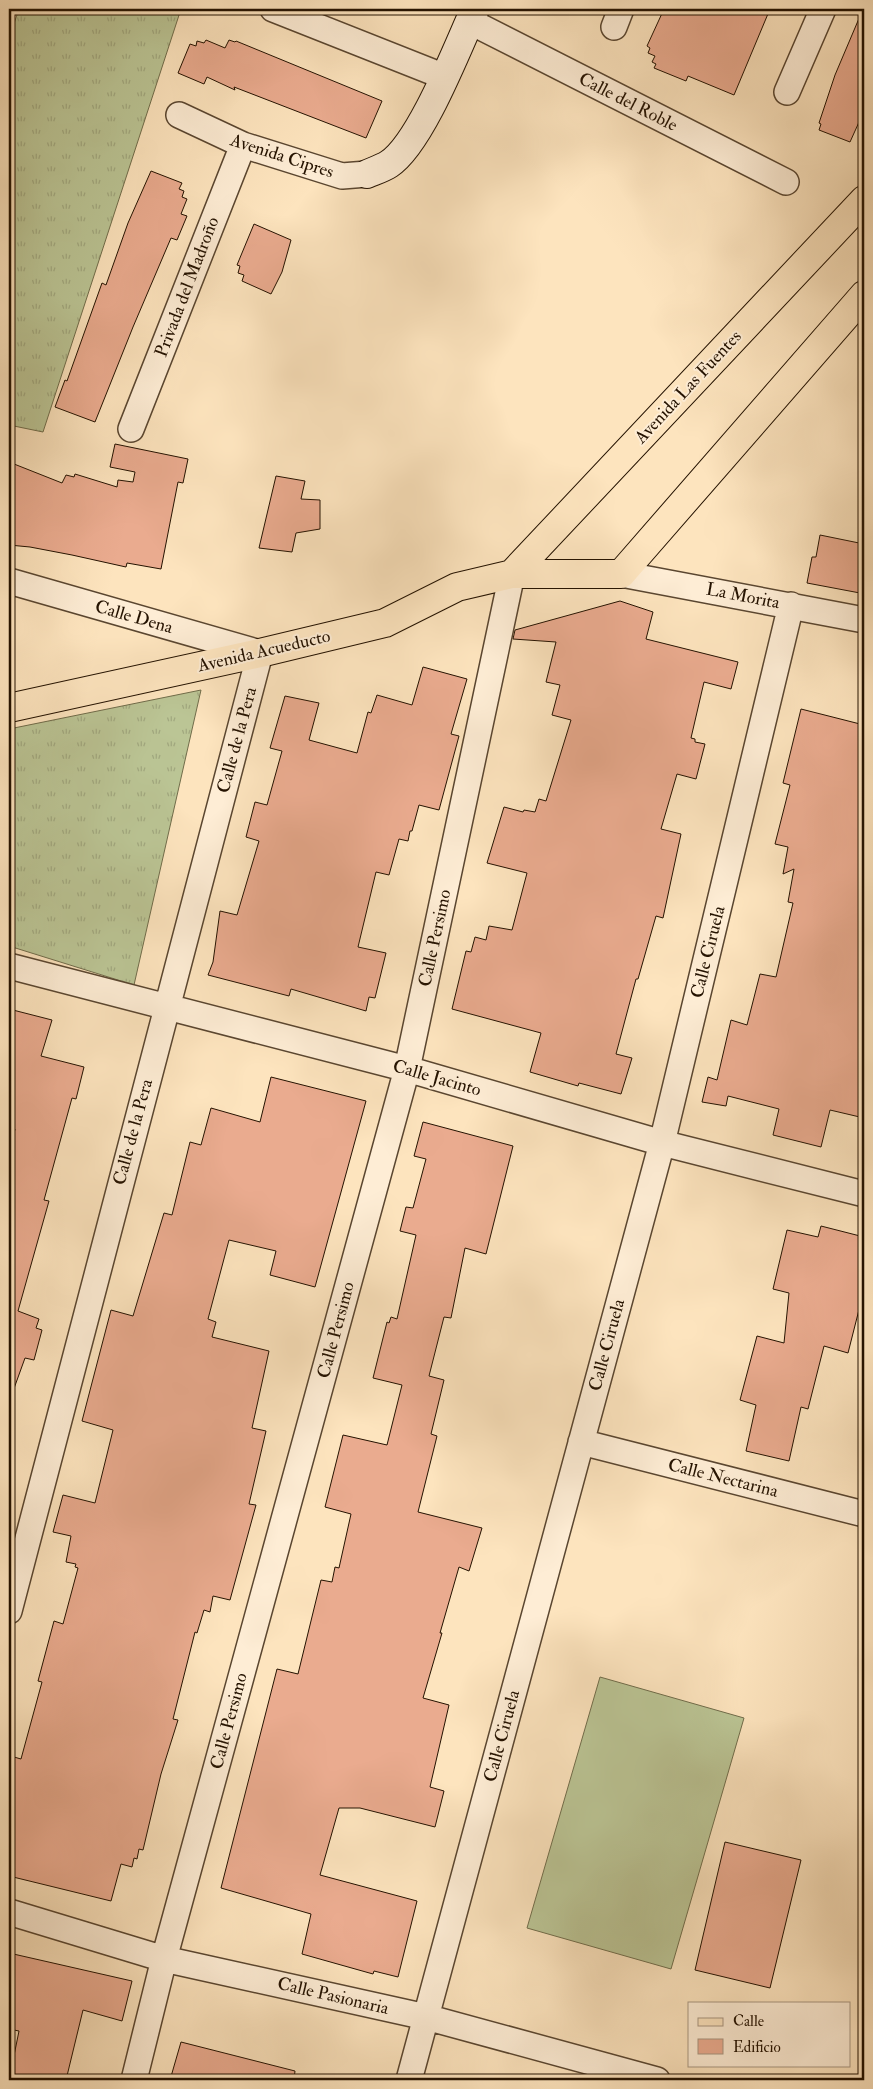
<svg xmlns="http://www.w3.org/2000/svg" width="873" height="2089" viewBox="0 0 873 2089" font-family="'IM FELL Double Pica',serif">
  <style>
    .grass { fill: url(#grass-tufts); stroke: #706c4a }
    .pitch { fill: #bbc595; stroke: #706c4a }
    .building { fill: #eaab8f; stroke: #241200 }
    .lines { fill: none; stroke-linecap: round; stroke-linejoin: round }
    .street-casing { stroke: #5a4630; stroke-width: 28 }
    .secondary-casing { stroke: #241200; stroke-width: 30 }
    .primary-casing { stroke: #241200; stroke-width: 30 }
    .street { stroke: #feedd5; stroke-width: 25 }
    .secondary { stroke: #feedd5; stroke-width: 28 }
    .primary { stroke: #fde4be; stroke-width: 28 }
    .labels { text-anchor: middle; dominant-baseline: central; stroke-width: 4; stroke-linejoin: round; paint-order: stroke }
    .street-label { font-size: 18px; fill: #241200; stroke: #feedd5 }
  </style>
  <defs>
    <pattern id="grass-tufts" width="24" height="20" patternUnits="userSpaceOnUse" patternTransform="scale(1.25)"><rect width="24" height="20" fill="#bbc595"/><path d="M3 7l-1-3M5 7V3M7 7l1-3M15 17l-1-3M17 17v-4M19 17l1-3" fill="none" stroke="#a1a87f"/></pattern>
  </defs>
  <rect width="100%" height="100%" fill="#fde4be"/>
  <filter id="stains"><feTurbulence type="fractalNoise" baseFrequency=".004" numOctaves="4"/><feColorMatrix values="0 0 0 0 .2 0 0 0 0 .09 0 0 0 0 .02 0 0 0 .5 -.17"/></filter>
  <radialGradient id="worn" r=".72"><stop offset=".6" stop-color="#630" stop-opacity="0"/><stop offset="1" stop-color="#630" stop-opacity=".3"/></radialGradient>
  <!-- grass -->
  <path class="grass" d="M 19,9 L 181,9 L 43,432 L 9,425 L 9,38 Z
    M 201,690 L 134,985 L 9,946 L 9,729 Z"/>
  <!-- pitch -->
  <path class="pitch" d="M 600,1677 L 744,1718 L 671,1969 L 527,1928 Z"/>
  <!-- building -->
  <path class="building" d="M 664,9 L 770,9 L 734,95 L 688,76 L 686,81 L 654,68 L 656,64 L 652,62 L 655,56 L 648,53 L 650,48 L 647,46 Z
    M 863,9 L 864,111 L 850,142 L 819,130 L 821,124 L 819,123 L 835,75 Z
    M 206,40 L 225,48 L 229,40 L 235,42 L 236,41 L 382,101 L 366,138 L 234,87 L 235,90 L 207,77 L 204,84 L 178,73 L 190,44 L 196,46 L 197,41 L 204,43 Z
    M 151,171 L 182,183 L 179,189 L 184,191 L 182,197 L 187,199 L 181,214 L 187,216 L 177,240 L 171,238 L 133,327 L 95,422 L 55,407 L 65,380 L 67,381 L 102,283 L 106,285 L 128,223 Z
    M 254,224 L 291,240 L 282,272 L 271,294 L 242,281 L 244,275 L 238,273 L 240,266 L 237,265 Z
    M 115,444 L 188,459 L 183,483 L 178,482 L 161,569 L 127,563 L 126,567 L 72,555 L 30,547 L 9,545 L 9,462 L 62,483 L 66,475 L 74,477 L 75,474 L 117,487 L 118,480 L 133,482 L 135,472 L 110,467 Z
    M 276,476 L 305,481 L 301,499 L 320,500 L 320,529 L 296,533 L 292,552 L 259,548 Z
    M 820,535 L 864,544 L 864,589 L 861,588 L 860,593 L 807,583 L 812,557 L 816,557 Z
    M 620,601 L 653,612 L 646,639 L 738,662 L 731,689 L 704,682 L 691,738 L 695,739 L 695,742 L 705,744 L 696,779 L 677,774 L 661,829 L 681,834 L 663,918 L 656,916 L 638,979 L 636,979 L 616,1054 L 632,1058 L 621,1094 L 579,1083 L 578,1086 L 530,1072 L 541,1033 L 452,1009 L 466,951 L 471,952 L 475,937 L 486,940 L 489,926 L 512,930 L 527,873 L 487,863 L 504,807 L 523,812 L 524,810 L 535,812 L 539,799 L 546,801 L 571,720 L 552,715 L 560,685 L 546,682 L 556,642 L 513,639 L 515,630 Z
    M 423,667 L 467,679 L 451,734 L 459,736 L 439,810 L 419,805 L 412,831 L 410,831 L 408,841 L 399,839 L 389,875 L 376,872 L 358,947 L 386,953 L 375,998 L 369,997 L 366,1011 L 291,989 L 289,996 L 208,975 L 213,962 L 220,911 L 237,915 L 259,841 L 246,837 L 255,802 L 267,805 L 282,751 L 270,748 L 285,696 L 319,703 L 309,740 L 357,753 L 368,712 L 371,713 L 377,695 L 412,705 Z
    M 801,709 L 864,725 L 864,1118 L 830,1110 L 821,1147 L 773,1135 L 779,1109 L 728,1096 L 726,1106 L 702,1102 L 708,1077 L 717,1080 L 731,1020 L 747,1025 L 760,974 L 776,977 L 793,903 L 788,902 L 794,869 L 783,874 L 788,847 L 775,844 L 790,785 L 783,783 Z
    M 9,1009 L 52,1020 L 41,1056 L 84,1067 L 76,1099 L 72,1098 L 44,1200 L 49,1201 L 18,1311 L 39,1319 L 36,1328 L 42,1330 L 34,1360 L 25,1358 L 12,1394 L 9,1394 L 9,1158 L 15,1129 L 9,1129 Z
    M 271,1077 L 366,1101 L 315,1287 L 270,1275 L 276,1251 L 229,1240 L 208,1319 L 216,1322 L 212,1337 L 269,1351 L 252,1428 L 266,1431 L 249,1504 L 256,1505 L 230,1600 L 213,1596 L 210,1612 L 204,1610 L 197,1633 L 195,1632 L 173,1719 L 178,1720 L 161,1774 L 143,1850 L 139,1849 L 137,1859 L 134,1858 L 132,1867 L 121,1864 L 111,1901 L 9,1876 L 9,1778 L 14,1757 L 21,1759 L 42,1682 L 38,1681 L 54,1621 L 63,1624 L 78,1568 L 75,1567 L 76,1564 L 66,1562 L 71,1536 L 53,1532 L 63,1495 L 95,1503 L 113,1430 L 82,1421 L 111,1310 L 133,1316 L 164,1213 L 172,1215 L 190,1142 L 201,1145 L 211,1108 L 260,1122 Z
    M 423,1122 L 513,1146 L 486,1254 L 465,1248 L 451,1318 L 444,1317 L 429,1376 L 444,1380 L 431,1434 L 437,1436 L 418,1512 L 482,1528 L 469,1571 L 459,1567 L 440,1633 L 442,1633 L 423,1698 L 449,1705 L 430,1787 L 444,1791 L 435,1827 L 360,1808 L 339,1808 L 320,1875 L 417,1901 L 398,1977 L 374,1971 L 373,1974 L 302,1954 L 311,1914 L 221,1888 L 277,1669 L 298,1674 L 321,1580 L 332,1582 L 335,1567 L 339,1568 L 351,1514 L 325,1507 L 343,1435 L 387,1445 L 402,1385 L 373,1378 L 387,1322 L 389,1323 L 391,1317 L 397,1319 L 416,1235 L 400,1231 L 406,1207 L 413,1208 L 426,1159 L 414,1156 Z
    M 821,1226 L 864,1237 L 864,1290 L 848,1353 L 824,1346 L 808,1409 L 801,1407 L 789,1461 L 746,1451 L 756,1405 L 740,1400 L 757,1336 L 784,1343 L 789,1293 L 773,1289 L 787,1230 L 818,1237 Z
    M 725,1842 L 801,1860 L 770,1988 L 695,1970 Z
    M 9,1953 L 132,1981 L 122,2021 L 83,2010 L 66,2080 L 9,2080 L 19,2031 L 9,2029 Z
    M 181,2042 L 295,2071 L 294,2080 L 170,2080 Z"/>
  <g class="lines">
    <defs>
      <path id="street" d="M 273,9 L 445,77
        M 469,21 L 786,182
        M 614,27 L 621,9
        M 787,92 L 823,9
        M 179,115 L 243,145 L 342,176 L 367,174
        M 131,429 L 243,145
        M 621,574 L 864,620
        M 9,581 L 260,653 L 9,1611
        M 9,966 L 407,1069 L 662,1143 L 864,1194
        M 581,1442 L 864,1514
        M 9,1912 L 164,1959 L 426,2017 L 657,2080
        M 134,2080 L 164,1959 L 407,1069 L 512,574
        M 409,2080 L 662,1143 L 791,605"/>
      <path id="secondary" d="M 367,174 C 374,171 383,168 389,164 C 421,143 458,46 475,9"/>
      <path id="primary" d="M 512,574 L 864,200
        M 9,708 L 260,653 L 385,623 L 457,587 L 512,574 L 621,574 L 864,295"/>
    </defs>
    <!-- street casing -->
    <use href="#street" class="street-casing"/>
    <!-- secondary casing -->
    <use href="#secondary" class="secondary-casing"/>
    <!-- primary casing -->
    <use href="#primary" class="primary-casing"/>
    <!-- street -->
    <use href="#street" class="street"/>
    <!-- secondary -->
    <use href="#secondary" class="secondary"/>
    <!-- primary -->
    <use href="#primary" class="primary"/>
  </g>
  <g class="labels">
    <!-- street labels -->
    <g class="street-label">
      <text transform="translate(628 102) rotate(27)">Calle del Roble</text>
      <text transform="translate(282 156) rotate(18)">Avenida Cipres</text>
      <text transform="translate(187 287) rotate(-69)">Privada del Madroño</text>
      <text transform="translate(688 387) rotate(-47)">Avenida Las Fuentes</text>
      <text transform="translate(743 596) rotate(11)">La Morita</text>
      <text transform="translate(134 617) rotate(16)">Calle Dena</text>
      <text transform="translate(264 651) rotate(-13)">Avenida Acueducto</text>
      <text transform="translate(237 740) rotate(-75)">Calle de la Pera</text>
      <text transform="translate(435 938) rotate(-78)">Calle Persimo</text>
      <text transform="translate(708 952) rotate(-76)">Calle Ciruela</text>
      <text transform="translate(437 1078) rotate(16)">Calle Jacinto</text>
      <text transform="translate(133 1132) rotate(-75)">Calle de la Pera</text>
      <text transform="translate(336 1330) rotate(-75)">Calle Persimo</text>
      <text transform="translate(607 1345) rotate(-75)">Calle Ciruela</text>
      <text transform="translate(723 1478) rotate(14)">Calle Nectarina</text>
      <text transform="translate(229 1721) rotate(-75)">Calle Persimo</text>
      <text transform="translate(502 1736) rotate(-75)">Calle Ciruela</text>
      <text transform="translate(333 1996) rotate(13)">Calle Pasionaria</text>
    </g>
  </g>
  <!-- margin -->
  <rect width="873" height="2089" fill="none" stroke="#fde4be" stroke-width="30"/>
  <rect x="10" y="10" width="853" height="2069" fill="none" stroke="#241200" stroke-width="2.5"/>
  <rect x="15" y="15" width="843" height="2059" fill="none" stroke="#241200"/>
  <!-- legend -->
  <rect x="688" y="2002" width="162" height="65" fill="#feedd5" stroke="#a79580"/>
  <rect x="698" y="2018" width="25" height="8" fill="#fde4be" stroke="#a79580"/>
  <text x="733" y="2026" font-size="15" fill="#241200">Calle</text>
  <rect x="698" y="2039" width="25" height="15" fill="#eaab8f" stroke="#a79580"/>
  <text x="733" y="2052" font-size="15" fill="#241200">Edificio</text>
  <rect width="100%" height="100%" filter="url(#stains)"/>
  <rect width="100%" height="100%" fill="url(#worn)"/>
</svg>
